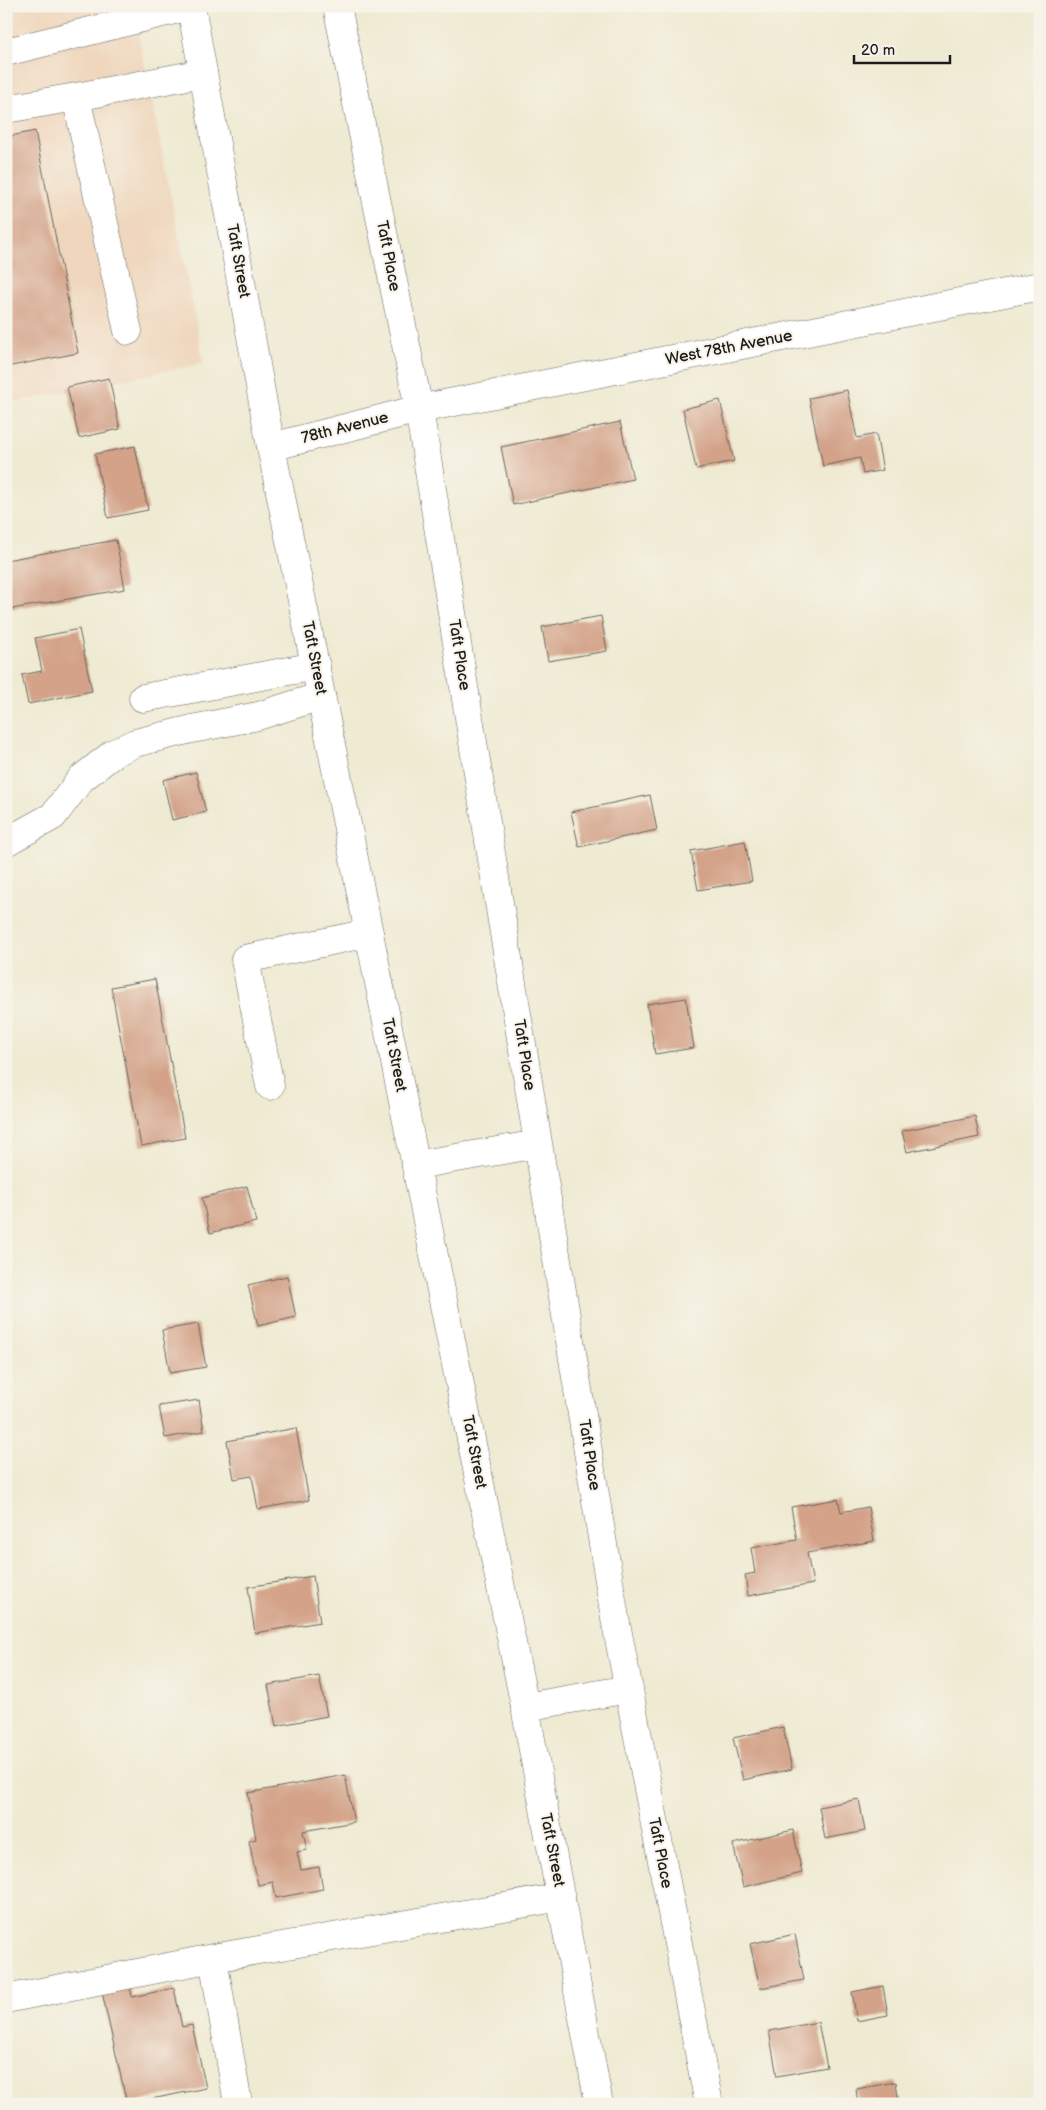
<svg xmlns="http://www.w3.org/2000/svg" width="1046" height="2110" viewBox="0 0 1046 2110" font-family="'Balsamiq Sans',sans-serif">
  <style>
    .built { fill: #efd6bc }
    .building { fill: #d3a288 }
    .lines { fill: none; stroke-linecap: round; stroke-linejoin: round }
    .minor-casing { stroke: #66645c; stroke-width: 29 }
    .major-casing { stroke: #66645c; stroke-width: 29 }
    .minor { stroke: #fff; stroke-width: 28 }
    .major { stroke: #fff; stroke-width: 28 }
    .labels { text-anchor: middle; dominant-baseline: central; stroke-width: 4; stroke-linejoin: round; paint-order: stroke }
    .street-label { font-size: 16px; fill: #1c1c1c; stroke: #f7f3e8 }
  </style>
  <rect width="100%" height="100%" fill="#f7f3e8"/>
  <filter id="ink" filterUnits="userSpaceOnUse"><feTurbulence type="fractalNoise" baseFrequency=".02" numOctaves="2"/><feDisplacementMap in="SourceGraphic" scale="10" xChannelSelector="R" yChannelSelector="G"/><feConvolveMatrix kernelMatrix="1 2 1 2 8 2 1 2 1" color-interpolation-filters="sRGB"/></filter>
  <filter id="wash" filterUnits="userSpaceOnUse"><feTurbulence type="fractalNoise" baseFrequency=".0096" numOctaves="4" result="noise"/><feDisplacementMap in="SourceGraphic" scale="20" xChannelSelector="R" yChannelSelector="G"/><feGaussianBlur stdDeviation="1.12" result="paint"/><feColorMatrix in="noise" values="0 0 0 0 0 0 0 0 0 0 0 0 0 0 0 0 0 1.4 0 .05"/><feComposite in="paint" operator="in"/></filter>
  <g filter="url(#wash)">
    <rect width="100%" height="100%" fill="#efead2"/>
    <!-- built -->
    <path class="built" d="M 6,6 L 133,6 L 204,363 L 6,404 Z"/>
    <g id="blocks">
      <!-- building -->
      <path class="building" d="M 35,131 L 78,353 L 6,367 L 6,137 Z
        M 109,378 L 120,429 L 79,438 L 67,387 Z
        M 847,390 L 857,438 L 876,434 L 883,470 L 863,474 L 860,458 L 823,466 L 809,398 Z
        M 720,400 L 734,461 L 696,469 L 683,409 Z
        M 620,422 L 633,479 L 513,505 L 501,447 Z
        M 135,446 L 148,510 L 108,518 L 95,454 Z
        M 116,540 L 125,589 L 6,610 L 6,560 Z
        M 601,616 L 607,651 L 548,661 L 542,627 Z
        M 79,629 L 92,691 L 28,704 L 22,675 L 42,671 L 35,638 Z
        M 196,772 L 206,812 L 172,820 L 163,780 Z
        M 650,795 L 657,830 L 579,847 L 571,812 Z
        M 745,841 L 752,881 L 698,890 L 691,851 Z
        M 155,979 L 185,1138 L 141,1146 L 111,987 Z
        M 686,998 L 694,1048 L 655,1054 L 647,1004 Z
        M 975,1116 L 979,1137 L 907,1152 L 902,1131 Z
        M 247,1186 L 256,1222 L 210,1233 L 202,1198 Z
        M 287,1276 L 296,1317 L 258,1326 L 248,1285 Z
        M 198,1324 L 206,1367 L 170,1373 L 162,1330 Z
        M 199,1400 L 204,1431 L 165,1438 L 159,1406 Z
        M 296,1428 L 309,1500 L 258,1509 L 252,1476 L 234,1479 L 227,1441 Z
        M 838,1499 L 841,1512 L 868,1507 L 874,1541 L 807,1553 L 813,1584 L 748,1596 L 745,1575 L 755,1573 L 751,1548 L 797,1540 L 791,1507 Z
        M 313,1576 L 320,1622 L 255,1633 L 248,1587 Z
        M 319,1676 L 327,1716 L 276,1726 L 268,1685 Z
        M 783,1727 L 792,1769 L 743,1780 L 733,1738 Z
        M 345,1775 L 354,1822 L 303,1831 L 307,1850 L 297,1852 L 301,1870 L 319,1867 L 323,1889 L 276,1898 L 273,1882 L 258,1885 L 249,1841 L 256,1839 L 248,1793 Z
        M 859,1799 L 865,1831 L 825,1839 L 819,1807 Z
        M 793,1830 L 802,1873 L 743,1887 L 733,1844 Z
        M 795,1934 L 804,1980 L 760,1988 L 750,1944 Z
        M 130,1986 L 132,1997 L 174,1988 L 182,2027 L 192,2025 L 206,2088 L 127,2104 L 102,1992 Z
        M 883,1986 L 888,2015 L 857,2021 L 852,1992 Z
        M 818,2022 L 827,2067 L 777,2076 L 769,2031 Z
        M 896,2082 L 899,2104 L 858,2104 L 856,2089 Z"/>
    </g>
  </g>
  <g filter="url(#ink)">
    <use href="#blocks" fill-opacity="0" stroke="#66645c" stroke-width="1"/>
    <g class="lines">
      <defs>
        <path id="minor" d="M 337,6 L 419,409 L 615,1618 L 709,2104
          M 6,52 L 191,6
          M 76,97 L 128,331
          M 6,109 L 76,97 L 203,73
          M 271,447 L 419,409 L 1040,286
          M 143,698 L 316,666
          M 6,842 L 53,816 L 81,779 L 114,753 L 135,743 L 192,729 L 258,716 L 321,696
          M 270,1086 L 245,959 L 369,933
          M 416,1165 L 538,1144
          M 525,1707 L 629,1689
          M 213,1958 L 238,2104
          M 6,1999 L 213,1958 L 561,1897"/>
        <path id="major" d="M 191,6 L 271,447 L 525,1707 L 599,2104"/>
      </defs>
      <!-- minor casing -->
      <use href="#minor" class="minor-casing"/>
      <!-- major casing -->
      <use href="#major" class="major-casing"/>
      <!-- minor -->
      <use href="#minor" class="minor"/>
      <!-- major -->
      <use href="#major" class="major"/>
    </g>
  </g>
  <g class="labels">
    <!-- street labels -->
    <g class="street-label">
      <text transform="translate(388 256) rotate(79)">Taft Place</text>
      <text transform="translate(238 261) rotate(80)">Taft Street</text>
      <text transform="translate(729 348) rotate(-11)">West 78th Avenue</text>
      <text transform="translate(345 428) rotate(-14)">78th Avenue</text>
      <text transform="translate(459 655) rotate(81)">Taft Place</text>
      <text transform="translate(314 658) rotate(79)">Taft Street</text>
      <text transform="translate(394 1055) rotate(79)">Taft Street</text>
      <text transform="translate(524 1055) rotate(81)">Taft Place</text>
      <text transform="translate(474 1452) rotate(79)">Taft Street</text>
      <text transform="translate(589 1455) rotate(81)">Taft Place</text>
      <text transform="translate(552 1850) rotate(79)">Taft Street</text>
      <text transform="translate(660 1853) rotate(79)">Taft Place</text>
    </g>
  </g>
  <!-- margin -->
  <rect width="1046" height="2110" fill="none" stroke="#f7f3e8" stroke-width="25"/>
  <!-- scale -->
  <path d="M854 55v8h96v-8" fill="none" stroke="#1c1c1c" stroke-width="2.5"/>
  <text x="861" y="55" font-size="15" fill="#1c1c1c" stroke="#f7f3e8" stroke-width="4" paint-order="stroke">20 m</text>
</svg>
